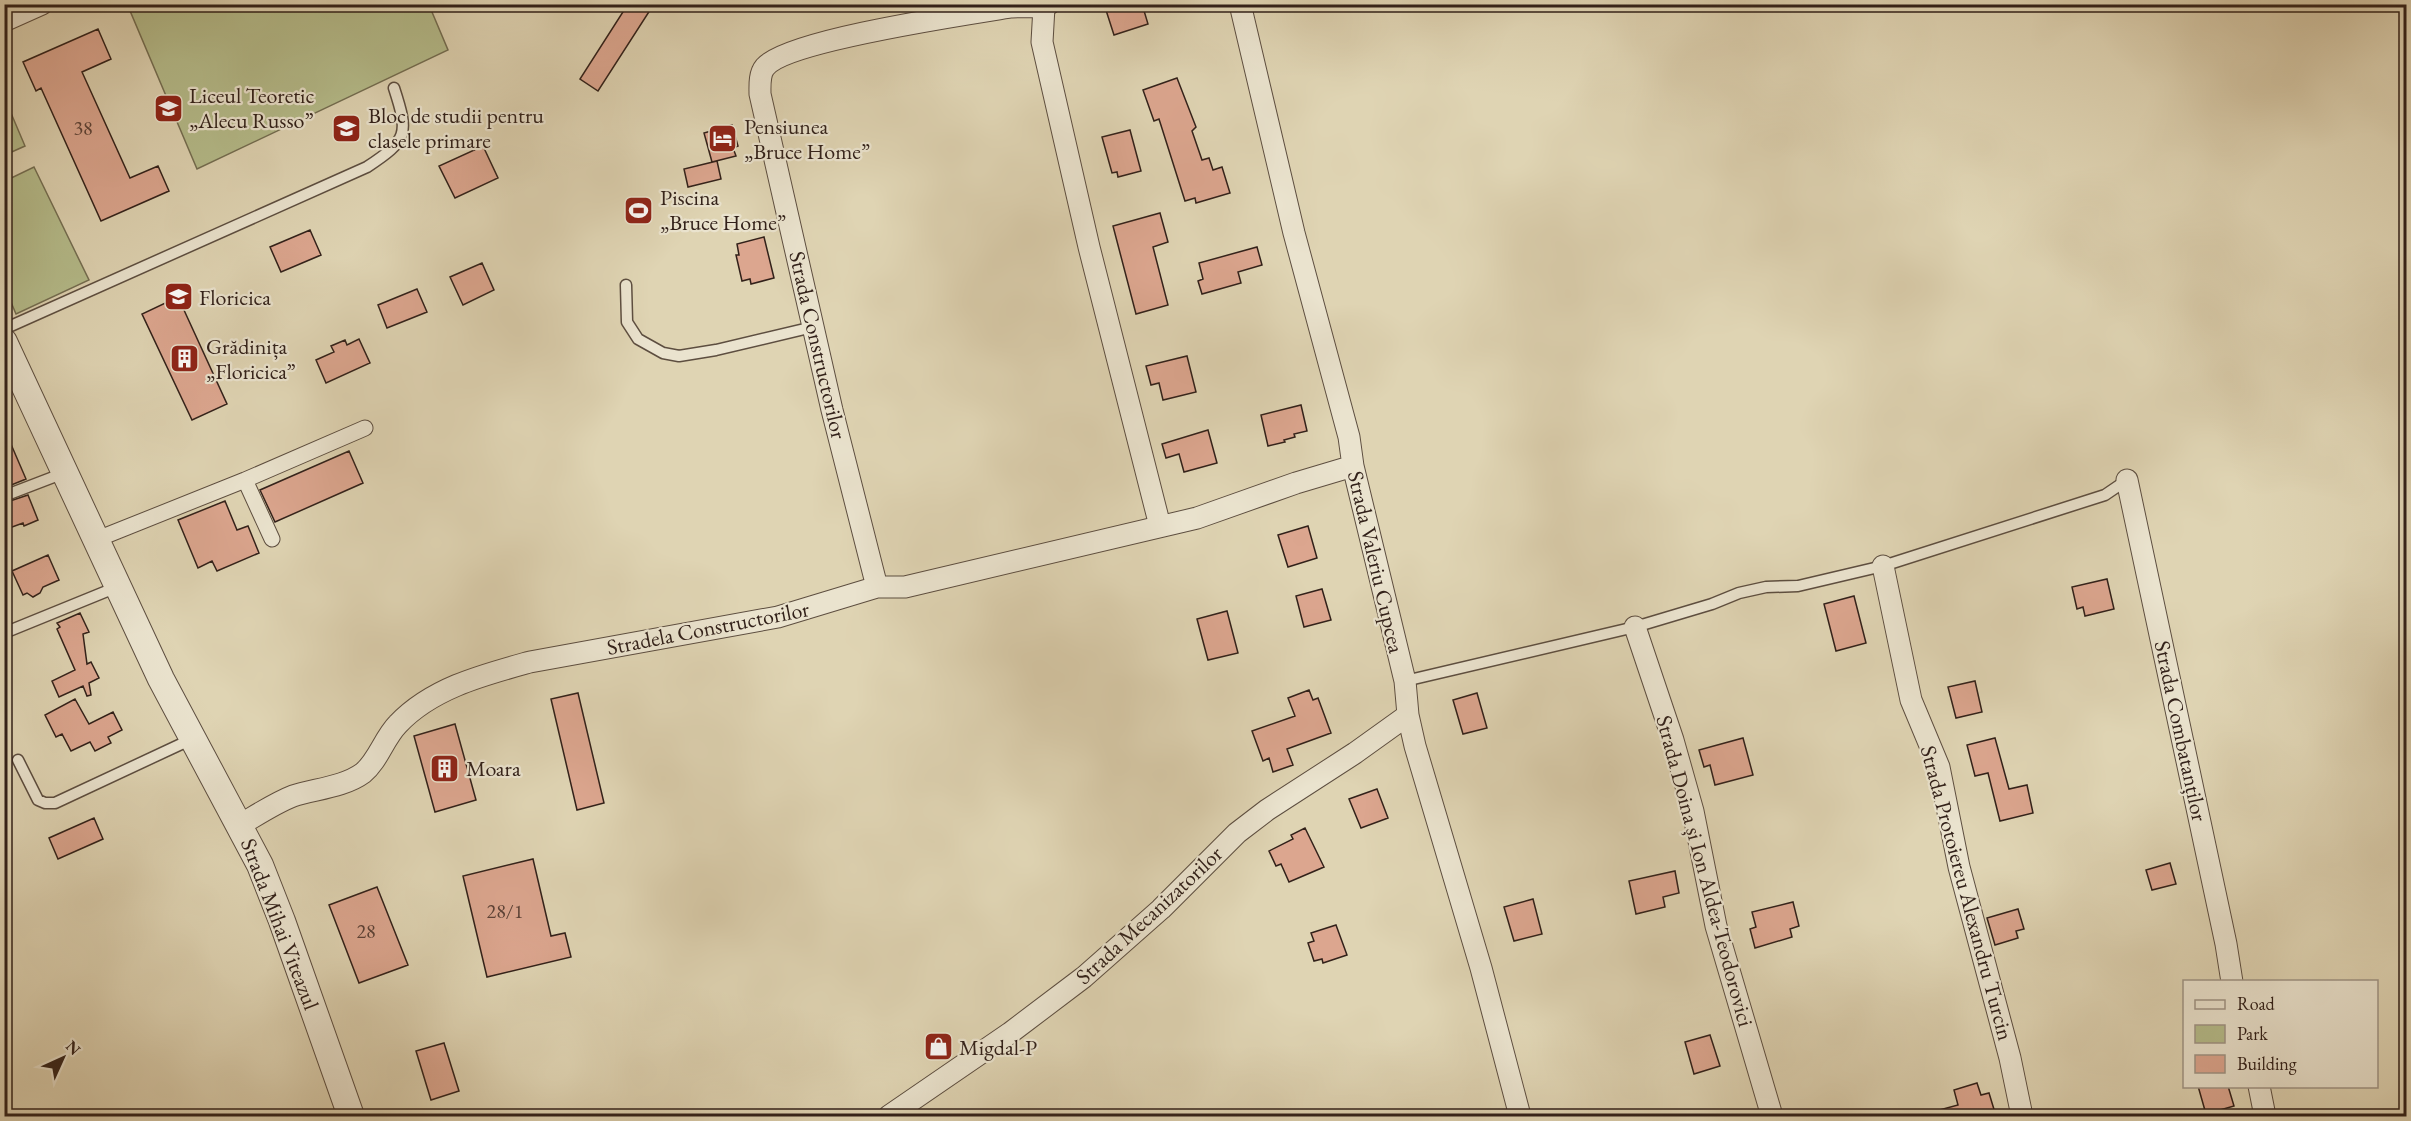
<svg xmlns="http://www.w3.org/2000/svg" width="2411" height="1121" viewBox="0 0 2411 1121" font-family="'EB Garamond',serif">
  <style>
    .green { fill: #b5bc8b; stroke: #746e52; stroke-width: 1.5 }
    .building { fill: #dca68f; stroke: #32211a; stroke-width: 1.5 }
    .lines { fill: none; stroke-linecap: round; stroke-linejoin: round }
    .service-casing { stroke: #5d4e40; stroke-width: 13 }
    .pedestrian-casing { stroke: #5d4e40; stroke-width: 17 }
    .minor-casing { stroke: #5d4e40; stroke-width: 23 }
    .tertiary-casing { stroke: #5d4e40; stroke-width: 28 }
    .service { stroke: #eae3ce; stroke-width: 10 }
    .pedestrian { stroke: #eae3ce; stroke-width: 15 }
    .minor { stroke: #eae3ce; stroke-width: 21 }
    .tertiary { stroke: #eae3ce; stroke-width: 26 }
    .labels { text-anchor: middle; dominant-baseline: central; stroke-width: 4.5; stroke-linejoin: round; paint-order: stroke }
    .number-label { font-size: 20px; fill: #5c4237 }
    .poi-label { font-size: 22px; fill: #32211a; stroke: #eae3ce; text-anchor: start }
    .street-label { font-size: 22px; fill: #32211a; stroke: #eae3ce }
  </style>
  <rect width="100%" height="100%" fill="#dfd4b3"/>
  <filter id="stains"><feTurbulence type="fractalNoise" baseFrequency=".00333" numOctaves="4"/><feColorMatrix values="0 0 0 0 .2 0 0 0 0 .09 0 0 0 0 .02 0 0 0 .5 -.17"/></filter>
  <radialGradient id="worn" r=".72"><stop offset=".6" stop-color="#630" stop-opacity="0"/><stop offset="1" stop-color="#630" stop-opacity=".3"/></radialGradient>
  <!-- green -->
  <path class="green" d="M 132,4 L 429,5 L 448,50 L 197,169 L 128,6 Z
    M 5,99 L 25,146 L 5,155 L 4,155 Z
    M 34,167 L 89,280 L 16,314 L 5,288 L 5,181 Z"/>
  <!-- building -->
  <path class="building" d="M 628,4 L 654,4 L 598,91 L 580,79 Z
    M 1104,4 L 1142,4 L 1148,24 L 1114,35 Z
    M 98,29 L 111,59 L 82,72 L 130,178 L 158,166 L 169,191 L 101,221 L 41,88 L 36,91 L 23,62 Z
    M 1177,78 L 1196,127 L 1192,131 L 1202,160 L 1209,158 L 1213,170 L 1222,167 L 1230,193 L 1196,203 L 1195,198 L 1185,201 L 1159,119 L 1154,121 L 1143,90 Z
    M 732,125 L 738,146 L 733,148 L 736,156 L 712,162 L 704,133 Z
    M 1130,130 L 1141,171 L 1118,177 L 1117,172 L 1112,173 L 1102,137 Z
    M 483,146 L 498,178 L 455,198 L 439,166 Z
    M 717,161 L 721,179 L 688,187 L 684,169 Z
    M 1160,213 L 1168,242 L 1153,247 L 1168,305 L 1136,314 L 1113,226 Z
    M 310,230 L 321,255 L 281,272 L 270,247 Z
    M 764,237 L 774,278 L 751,284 L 750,279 L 742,281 L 736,255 L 739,255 L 737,244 Z
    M 1257,247 L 1262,265 L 1238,272 L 1241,283 L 1202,294 L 1198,281 L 1203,279 L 1199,263 Z
    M 482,263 L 494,290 L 463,305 L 450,277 Z
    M 417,289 L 427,312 L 387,328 L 378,305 Z
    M 178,297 L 227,404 L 192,420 L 142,314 Z
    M 359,339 L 370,363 L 326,383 L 316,360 L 334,352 L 331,346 L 345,340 L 347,345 Z
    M 1187,356 L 1196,392 L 1163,400 L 1159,383 L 1151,385 L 1146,366 Z
    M 1301,405 L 1307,431 L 1294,434 L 1295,437 L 1284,440 L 1285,442 L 1268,446 L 1261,415 Z
    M 4,428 L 26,479 L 4,488 Z
    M 1208,430 L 1217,463 L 1184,472 L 1179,454 L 1166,458 L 1162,444 Z
    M 349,451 L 363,483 L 275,522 L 260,490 Z
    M 28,495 L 38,520 L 24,526 L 23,523 L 4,530 L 4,503 Z
    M 225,501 L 237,530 L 248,526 L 259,553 L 217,571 L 212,561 L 198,568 L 178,520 Z
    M 1308,526 L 1317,558 L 1288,567 L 1278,535 Z
    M 48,555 L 59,580 L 43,587 L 40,593 L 33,597 L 27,593 L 23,595 L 12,571 Z
    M 2107,579 L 2114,609 L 2085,616 L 2083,607 L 2077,609 L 2072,587 Z
    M 1322,589 L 1331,620 L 1304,627 L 1296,596 Z
    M 1854,596 L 1866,643 L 1836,651 L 1824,604 Z
    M 1227,611 L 1238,653 L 1208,660 L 1197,619 Z
    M 80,613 L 89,632 L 83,634 L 87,664 L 91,662 L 99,678 L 89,683 L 91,695 L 87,696 L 83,686 L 59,697 L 52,681 L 75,670 L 57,629 L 60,627 L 57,623 Z
    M 1975,681 L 1982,712 L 1956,718 L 1948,687 Z
    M 1309,690 L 1313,700 L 1318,698 L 1331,733 L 1287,749 L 1293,765 L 1273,772 L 1269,758 L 1263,761 L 1252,731 L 1295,716 L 1288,698 Z
    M 578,693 L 604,803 L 577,810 L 551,699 Z
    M 1477,693 L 1487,728 L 1463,734 L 1453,700 Z
    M 75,699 L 89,724 L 113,712 L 122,730 L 108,737 L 111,743 L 95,751 L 90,742 L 71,751 L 62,734 L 56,737 L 45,715 Z
    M 455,724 L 476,800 L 435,812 L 414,736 Z
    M 1743,738 L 1753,775 L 1715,785 L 1710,765 L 1704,767 L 1699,750 Z
    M 1995,738 L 2009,789 L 2027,785 L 2033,813 L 2000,821 L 1988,773 L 1975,776 L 1967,745 Z
    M 1377,789 L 1388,818 L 1361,828 L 1349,799 Z
    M 94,818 L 103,839 L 58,859 L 49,838 Z
    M 1305,828 L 1324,867 L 1289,882 L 1281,864 L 1276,866 L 1269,851 L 1293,839 L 1291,835 Z
    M 533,859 L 551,936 L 565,933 L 571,957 L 487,977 L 463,876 Z
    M 2170,863 L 2176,884 L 2152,890 L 2146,870 Z
    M 1675,871 L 1679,893 L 1663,897 L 1665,907 L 1636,914 L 1629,881 Z
    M 377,887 L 408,965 L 359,983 L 329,905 Z
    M 1533,899 L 1542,934 L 1514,941 L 1504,907 Z
    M 1793,902 L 1799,926 L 1790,929 L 1792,937 L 1755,948 L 1750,929 L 1756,927 L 1752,912 Z
    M 2018,909 L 2024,929 L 2016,931 L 2018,938 L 1995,945 L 1987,918 Z
    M 1336,925 L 1347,955 L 1323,963 L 1322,959 L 1314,961 L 1308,943 L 1314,941 L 1311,933 Z
    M 1710,1035 L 1720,1066 L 1694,1074 L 1685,1042 Z
    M 444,1043 L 459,1091 L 431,1100 L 416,1051 Z
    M 1977,1083 L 1981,1095 L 1989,1093 L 1996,1116 L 1933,1116 L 1932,1112 L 1958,1105 L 1954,1090 Z
    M 2198,1086 L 2228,1086 L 2234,1106 L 2206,1114 Z"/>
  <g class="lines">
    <defs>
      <path id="service" d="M 626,285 L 627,322 L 638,339 L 663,353 L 679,356 L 716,350 L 813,327
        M 4,329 L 367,167 C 408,140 409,134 394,88
        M 4,496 L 64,473
        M 4,633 L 117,587
        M 1405,681 L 1635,627 L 1712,604 L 1739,593 L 1766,587 L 1798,586 L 1883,566 L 2105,495 L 2127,480
        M 18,760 L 38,800 L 45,803 L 55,803 L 192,739"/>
      <path id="pedestrian" d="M 245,480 L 272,539
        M 95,540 L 245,480 L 365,428"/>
      <path id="minor" d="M 1240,4 L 1294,233 L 1349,437 L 1353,466 L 1405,681 L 1408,715 L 1415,746 L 1481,968 L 1520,1116
        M 1044,7 L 1042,42 L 1089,247 L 1160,526
        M 4,21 L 42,4
        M 2127,480 L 2226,944 L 2232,982
        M 1883,566 L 1911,700 L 1939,767 L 1959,867 L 2010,1058 L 2022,1116
        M 877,587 L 832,410 L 760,94 C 760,86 759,74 765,67 C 787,40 969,14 1011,7 C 1021,6 1042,8 1049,4
        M 1635,627 L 1673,740 L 1693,811 L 1716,926 L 1772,1116
        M 240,825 C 257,815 275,803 293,796 C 315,789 344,787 363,773 C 378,761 384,738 398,724 C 432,688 483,675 530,662 L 778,617 L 877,587 L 905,587 L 1197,518 L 1296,483 L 1353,466
        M 2259,1086 L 2265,1116
        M 889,1116 L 1010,1033 L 1084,977 L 1161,909 L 1237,833 L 1267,810 L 1355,753 L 1408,715"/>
      <path id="tertiary" d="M 4,342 L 161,679 L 260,865 L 282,921 L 351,1116"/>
    </defs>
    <!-- service casing -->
    <use href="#service" class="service-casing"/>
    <!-- pedestrian casing -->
    <use href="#pedestrian" class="pedestrian-casing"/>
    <!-- minor casing -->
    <use href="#minor" class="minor-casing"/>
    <!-- tertiary casing -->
    <use href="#tertiary" class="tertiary-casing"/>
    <!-- service -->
    <use href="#service" class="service"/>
    <!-- pedestrian -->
    <use href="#pedestrian" class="pedestrian"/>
    <!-- minor -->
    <use href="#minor" class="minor"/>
    <!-- tertiary -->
    <use href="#tertiary" class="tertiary"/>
  </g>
  <!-- icons -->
  <defs>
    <symbol id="school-square" viewBox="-11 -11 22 22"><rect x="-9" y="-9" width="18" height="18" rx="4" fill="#8f2418" stroke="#eae3ce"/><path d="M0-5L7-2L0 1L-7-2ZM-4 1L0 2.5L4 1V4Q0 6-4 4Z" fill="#fff"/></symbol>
    <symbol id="hotel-square" viewBox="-11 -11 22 22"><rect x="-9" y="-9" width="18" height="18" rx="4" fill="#8f2418" stroke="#eae3ce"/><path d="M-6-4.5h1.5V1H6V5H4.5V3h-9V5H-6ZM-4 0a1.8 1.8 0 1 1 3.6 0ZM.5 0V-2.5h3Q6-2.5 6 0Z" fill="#fff"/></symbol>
    <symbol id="stadium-square" viewBox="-11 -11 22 22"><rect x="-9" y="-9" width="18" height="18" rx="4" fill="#8f2418" stroke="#eae3ce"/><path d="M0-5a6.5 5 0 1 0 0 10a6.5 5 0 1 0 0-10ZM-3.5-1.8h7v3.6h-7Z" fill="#fff"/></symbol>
    <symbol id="building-square" viewBox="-11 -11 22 22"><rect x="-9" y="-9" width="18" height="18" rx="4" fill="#8f2418" stroke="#eae3ce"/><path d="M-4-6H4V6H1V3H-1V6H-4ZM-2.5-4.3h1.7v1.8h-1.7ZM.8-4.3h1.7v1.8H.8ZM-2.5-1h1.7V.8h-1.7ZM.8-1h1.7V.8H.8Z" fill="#fff"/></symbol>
    <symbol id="shop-square" viewBox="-11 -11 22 22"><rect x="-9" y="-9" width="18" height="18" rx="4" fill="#8f2418" stroke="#eae3ce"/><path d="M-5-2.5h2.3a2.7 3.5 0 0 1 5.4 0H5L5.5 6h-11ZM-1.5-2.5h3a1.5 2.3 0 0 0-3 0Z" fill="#fff"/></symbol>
  </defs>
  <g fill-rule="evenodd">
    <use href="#school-square" x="152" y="92" width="33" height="33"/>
    <use href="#school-square" x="330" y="112" width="33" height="33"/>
    <use href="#hotel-square" x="706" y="122" width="33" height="33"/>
    <use href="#stadium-square" x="622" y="194" width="33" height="33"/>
    <use href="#school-square" x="162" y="280" width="33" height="33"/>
    <use href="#building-square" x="168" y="342" width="33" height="33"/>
    <use href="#building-square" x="428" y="752" width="33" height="33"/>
    <use href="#shop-square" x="922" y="1030" width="33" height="33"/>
  </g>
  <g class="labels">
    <!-- number labels -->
    <g class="number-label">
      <text x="83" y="128">38</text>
      <text x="505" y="911">28/1</text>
      <text x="366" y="931">28</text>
    </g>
    <!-- poi labels -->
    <g class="poi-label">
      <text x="189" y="95">Liceul Teoretic<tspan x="189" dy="25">„Alecu Russo”</tspan></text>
      <text x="368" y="115">Bloc de studii pentru<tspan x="368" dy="25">clasele primare</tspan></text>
      <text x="744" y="126">Pensiunea<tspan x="744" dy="25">„Bruce Home”</tspan></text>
      <text x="660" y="197">Piscina<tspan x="660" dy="25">„Bruce Home”</tspan></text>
      <text x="199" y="297">Floricica</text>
      <text x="206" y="346">Grădinița<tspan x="206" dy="25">„Floricica”</tspan></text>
      <text x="466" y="768">Moara</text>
      <text x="959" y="1047">Migdal-P</text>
    </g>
    <!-- street labels -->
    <g class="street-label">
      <text transform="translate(818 345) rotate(77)">Strada Constructorilor</text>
      <text transform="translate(1376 562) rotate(77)">Strada Valeriu Cupcea</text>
      <text transform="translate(708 628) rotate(-11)">Stradela Constructorilor</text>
      <text transform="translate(2181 731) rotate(78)">Strada Combatanților</text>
      <text transform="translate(1705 871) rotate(75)">Strada Doina și Ion Aldea-Teodorovici</text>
      <text transform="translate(1967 893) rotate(75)">Strada Protoiereu Alexandru Turcin</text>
      <text transform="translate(1149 915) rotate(-43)">Strada Mecanizatorilor</text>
      <text transform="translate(280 924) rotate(69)">Strada Mihai Viteazul</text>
    </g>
  </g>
  <!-- margin -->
  <rect width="2411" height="1121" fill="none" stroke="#dfd4b3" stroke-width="24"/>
  <rect x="6" y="6" width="2399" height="1109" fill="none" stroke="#32211a" stroke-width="3"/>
  <rect x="12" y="12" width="2387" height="1097" fill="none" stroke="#32211a" stroke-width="1.5"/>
  <!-- legend -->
  <rect x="2183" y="980" width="195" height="108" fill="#eae3ce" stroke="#a09586" stroke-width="1.5"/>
  <rect x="2195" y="1000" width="30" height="9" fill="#eae3ce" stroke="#a09586" stroke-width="1.5"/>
  <text x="2237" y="1010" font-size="18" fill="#32211a">Road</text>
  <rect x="2195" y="1025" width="30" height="18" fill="#b5bc8b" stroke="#a09586" stroke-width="1.5"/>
  <text x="2237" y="1040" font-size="18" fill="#32211a">Park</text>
  <rect x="2195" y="1055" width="30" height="18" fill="#dca68f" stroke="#a09586" stroke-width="1.5"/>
  <text x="2237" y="1070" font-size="18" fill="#32211a">Building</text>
  <!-- north arrow -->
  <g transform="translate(63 1058) rotate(45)" stroke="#eae3ce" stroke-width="4.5" paint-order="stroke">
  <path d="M0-4.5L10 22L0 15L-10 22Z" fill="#32211a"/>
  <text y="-9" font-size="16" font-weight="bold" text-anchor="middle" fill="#32211a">N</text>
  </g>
  <rect width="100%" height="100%" filter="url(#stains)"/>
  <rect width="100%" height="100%" fill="url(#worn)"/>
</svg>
